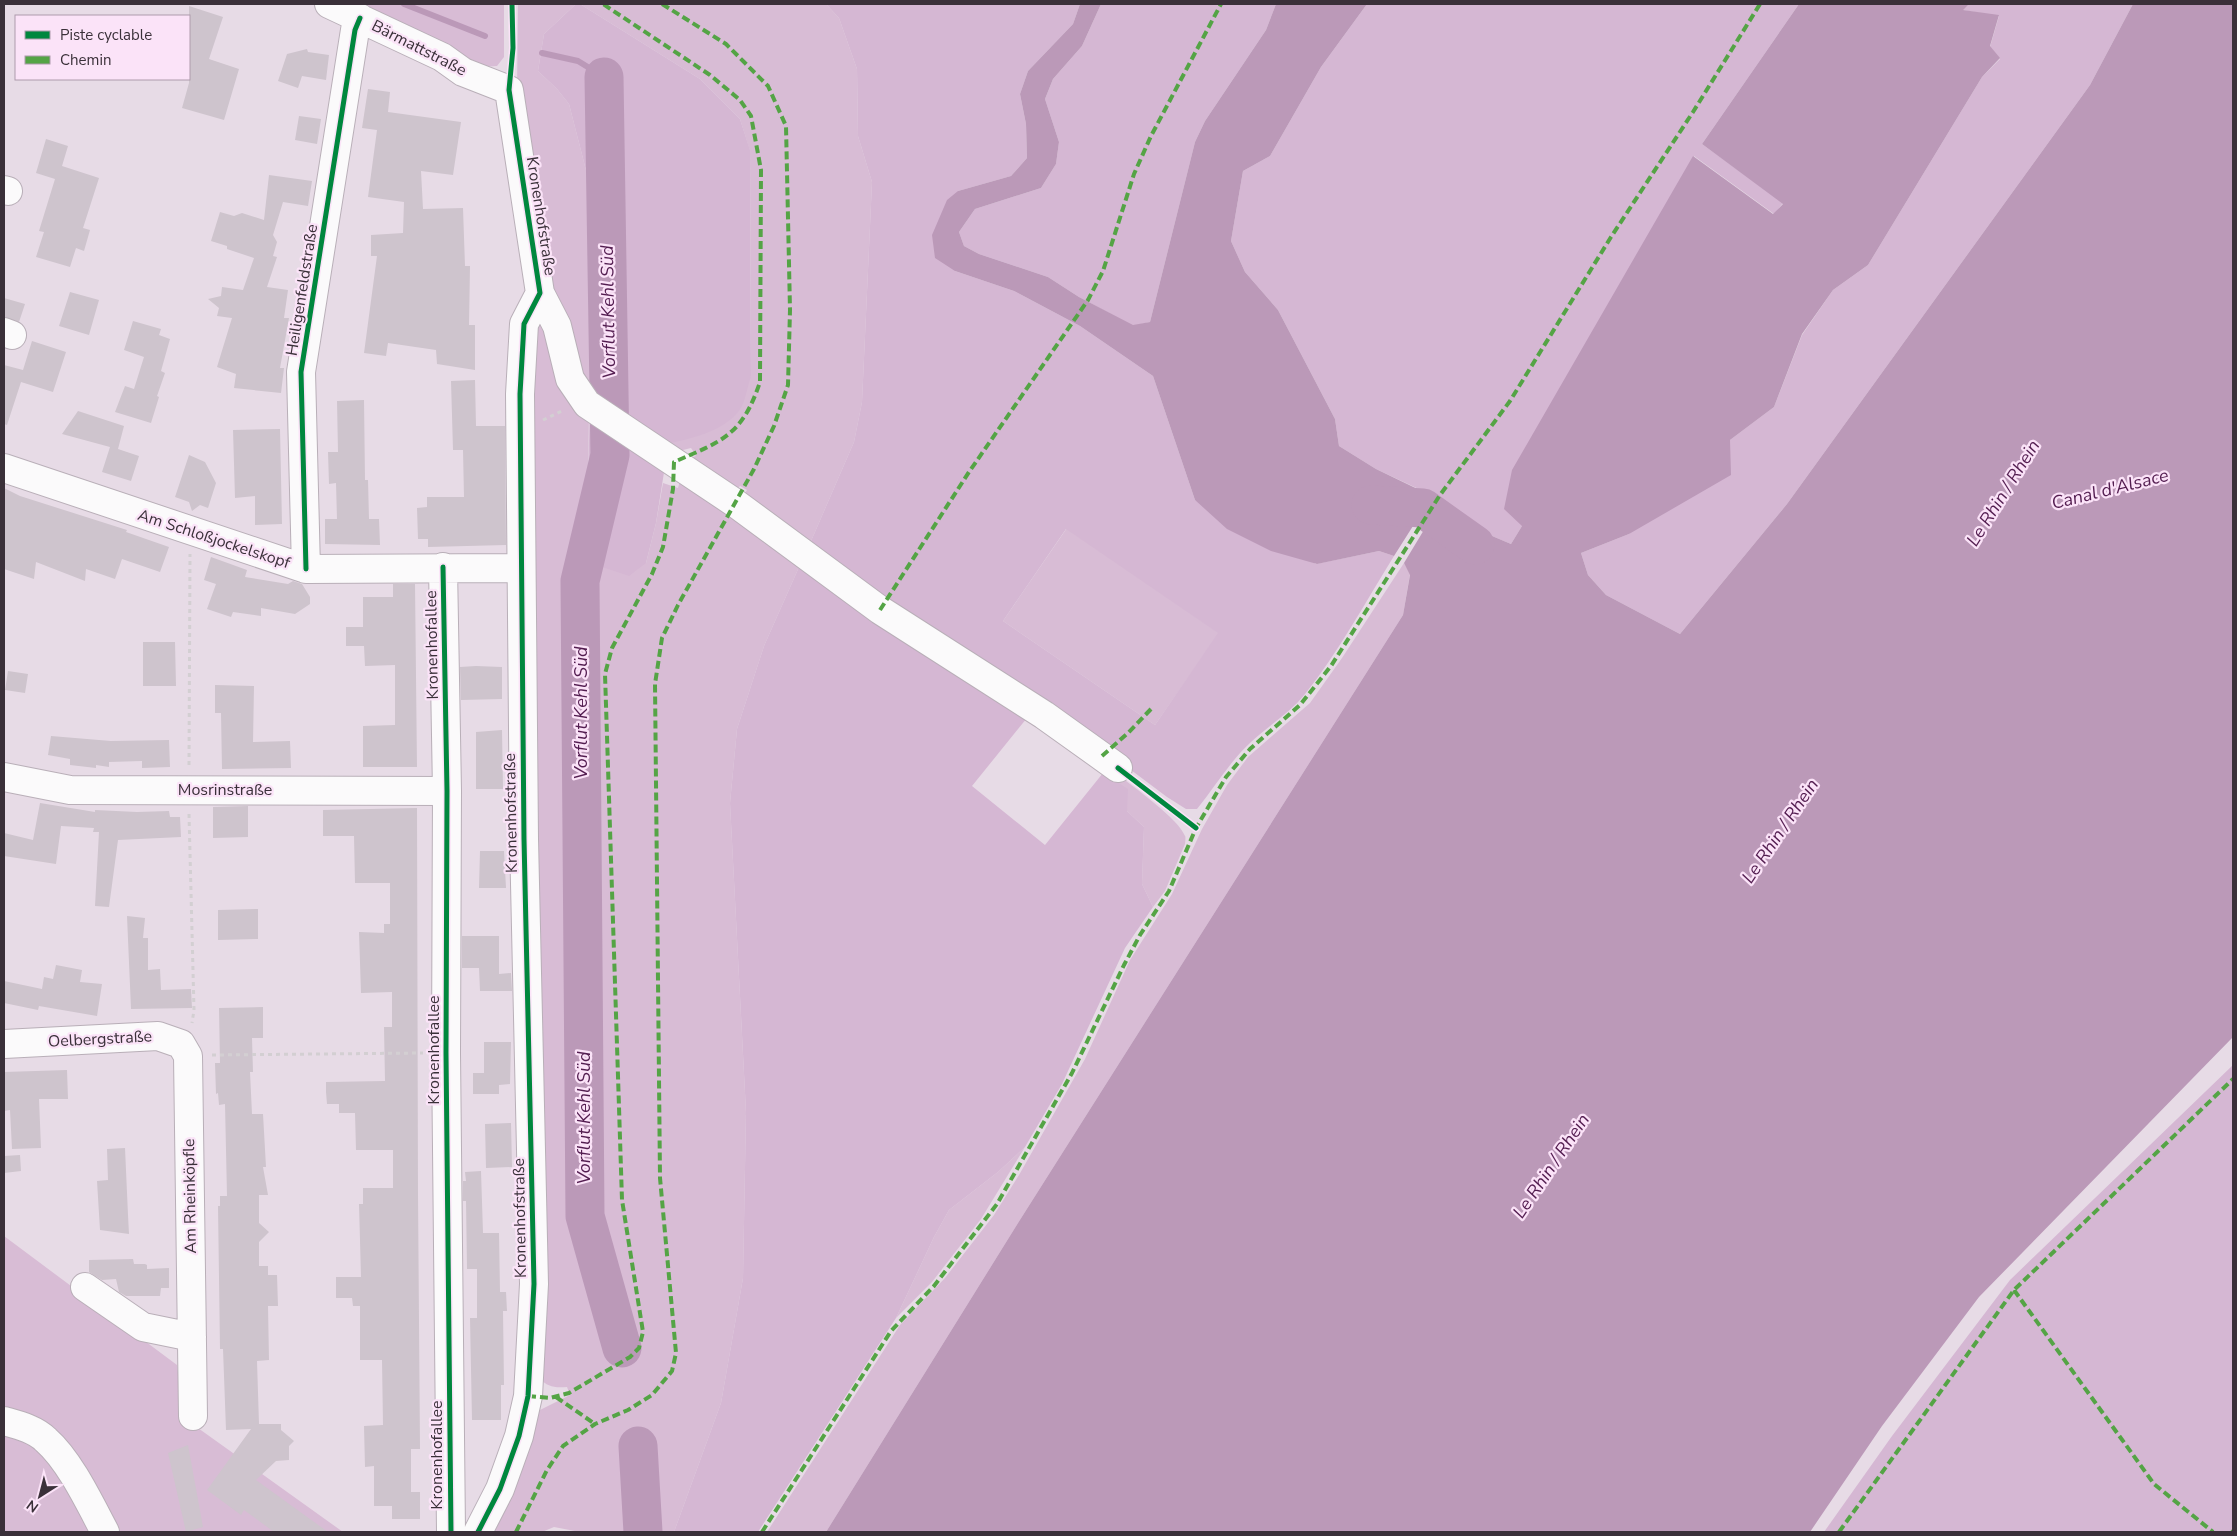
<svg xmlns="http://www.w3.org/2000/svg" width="2237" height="1536" viewBox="0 0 2237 1536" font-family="'Nunito Sans',sans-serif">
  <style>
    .green { fill: #d8bcd5 }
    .forest { fill: #d5b7d3; fill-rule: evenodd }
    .water { fill: #bb99b8 }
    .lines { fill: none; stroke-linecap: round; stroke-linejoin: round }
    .stream { stroke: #bb99b8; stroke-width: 6 }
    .river { stroke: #bb99b8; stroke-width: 39 }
    .building { fill: #cec4cd }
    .minor-casing { stroke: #b9afb8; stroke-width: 30 }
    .path { stroke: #d3cfd2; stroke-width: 3; stroke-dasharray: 4 4; stroke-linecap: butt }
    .minor { stroke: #fbfafb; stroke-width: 28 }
    .quiet { stroke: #54a445; stroke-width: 4; stroke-dasharray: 8 4; stroke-linecap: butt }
    .cycleway-casing { stroke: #fbe3f8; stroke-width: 8 }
    .cycleway { stroke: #00873e; stroke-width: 5 }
    .labels { text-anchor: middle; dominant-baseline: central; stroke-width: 4.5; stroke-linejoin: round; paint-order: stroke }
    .street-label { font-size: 16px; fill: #3a3039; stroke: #fbe3f8 }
    .water-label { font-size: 18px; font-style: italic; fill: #531d50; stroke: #fbe3f8 }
  </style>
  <rect width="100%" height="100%" fill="#e7dbe6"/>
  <!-- green -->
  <path class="green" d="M 349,4 L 504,4 L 504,57 L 497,66 L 479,67 Z
    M 518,4 L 576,4 L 544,34 L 538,71 L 557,89 L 569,104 L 587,174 L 590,400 L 547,290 L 517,92 Z
    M 580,4 L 826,4 L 839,18 L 857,69 L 858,136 L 872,182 L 862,402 L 854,442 L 808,548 L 744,495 L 747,490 L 740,486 L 736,490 L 688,463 L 696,455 L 691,448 L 675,452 L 660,445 L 751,376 L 750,151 L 740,119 L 700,79 Z
    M 540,312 L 589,412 L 588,481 L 608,497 L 646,563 L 656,523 L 663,483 L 678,488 L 681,477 L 725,503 L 722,511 L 731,517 L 736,511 L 803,558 L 764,646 L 737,729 L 730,803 L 746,1112 L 743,1278 L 721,1403 L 674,1532 L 580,1532 L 554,1527 L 542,1532 L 491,1532 L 536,1412 L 570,1395 L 567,1387 C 554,1388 548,1387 539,1378 L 525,396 Z
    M 1067,528 L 1219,633 L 1155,725 L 1003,621 Z
    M 1404,563 L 1410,574 L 1403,615 L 1018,1223 L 826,1532 L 767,1532 L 900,1325 L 945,1278 L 994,1215 L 1019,1175 L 1085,1059 L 1130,960 L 1172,894 L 1202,829 L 1227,785 L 1248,757 L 1310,703 L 1342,658 Z
    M 1108,767 C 1124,780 1179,818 1185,836 C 1186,837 1185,843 1185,844 L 1165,891 L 1153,907 L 1142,884 L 1144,827 L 1127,811 L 1103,773 Z
    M 1025,1147 L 981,1219 L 932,1282 L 896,1318 L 934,1237 L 949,1210 L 998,1172 Z
    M 4,1236 L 177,1365 L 184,1418 L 343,1532 L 4,1532 Z"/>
  <!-- forest -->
  <path class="forest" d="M 576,4 L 580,4 L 700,79 L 740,119 L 750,150 L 751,376 C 748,385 746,397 742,406 C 728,432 686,440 660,445 L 665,466 L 656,523 L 646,563 L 629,576 L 596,565 L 608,497 L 588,481 L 590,400 L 587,174 L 569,104 L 557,89 L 538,71 L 544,34 Z
    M 826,4 L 1080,4 L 1073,24 L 1028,71 L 1020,94 L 1026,124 L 1027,158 L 1011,176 L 958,191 L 955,271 L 1014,291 L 1080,326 L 1153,376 L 1195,500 L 1316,564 L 1379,551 L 1394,556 C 1366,601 1338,653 1305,694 C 1290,713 1269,725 1251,742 C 1230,761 1215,787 1197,809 L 1186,809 L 1167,797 L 1039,701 L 808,548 L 854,442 L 862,402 L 872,182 L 858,136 L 857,69 L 839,18 ZM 1066,529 L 1218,633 L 1155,725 L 1003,621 Z
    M 1101,4 L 1276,4 L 1266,30 L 1205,121 L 1195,142 L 1150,322 L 1133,326 L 1079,297 L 1048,277 L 979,254 L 964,246 L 959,232 L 975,209 L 1041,188 L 1056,164 L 1059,142 L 1045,99 L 1053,79 L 1082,46 Z
    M 1367,4 L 1799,4 L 1702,144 L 1783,203 L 1774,214 L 1694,156 L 1522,526 L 1511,544 L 1459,522 L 1442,500 L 1376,469 L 1339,446 L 1335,419 L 1278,310 L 1245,272 L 1231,241 L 1243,171 L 1270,156 L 1321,67 Z
    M 1969,4 L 2133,4 L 2090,85 L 1787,504 L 1680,634 L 1606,595 L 1588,575 L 1581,553 L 1629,534 L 1730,440 L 1774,407 L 1802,335 L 1833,290 L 1868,265 L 1982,77 L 2000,59 L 1990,47 L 1999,16 L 1962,10 Z
    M 803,558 L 1031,713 L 972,786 L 1045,845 L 1103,773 L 1128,789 L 1127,811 L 1144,827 L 1142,884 L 1153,907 L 1125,948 L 1062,1084 L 1025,1147 L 998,1172 L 949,1210 L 934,1237 L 896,1318 L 758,1532 L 674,1532 L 721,1403 L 743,1278 L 746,1112 L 730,803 L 737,729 L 764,646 Z
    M 2233,1065 L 2233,1532 L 1824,1532 L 1892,1436 L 2010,1280 Z"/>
  <!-- water -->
  <path class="water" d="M 1080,4 L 1101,4 L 1082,46 L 1053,79 L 1045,99 L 1059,142 L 1056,164 L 1041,188 L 975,209 L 959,232 L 964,246 L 979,254 L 1048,277 L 1079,297 L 1133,325 L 1150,322 L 1195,142 L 1205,121 L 1266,30 L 1276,4 L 1367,4 L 1321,67 L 1270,156 L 1243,171 L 1231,241 L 1245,272 L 1278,310 L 1335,419 L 1339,446 L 1376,469 L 1432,496 L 1394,556 L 1379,551 L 1317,564 L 1271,551 L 1227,529 L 1195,500 L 1153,376 L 1080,326 L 1014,291 L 955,271 L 935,258 L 932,235 L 947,200 L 958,191 L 1011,176 L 1027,158 L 1026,124 L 1020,94 L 1028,71 L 1073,24 Z
    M 1799,4 L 1969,4 L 1963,10 L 1999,15 L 1990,46 L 2000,58 L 1982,77 L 1868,265 L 1833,290 L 1802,334 L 1774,407 L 1730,440 L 1731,475 L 1629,534 L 1581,553 L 1588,575 L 1606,595 L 1680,634 L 1787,504 L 2090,85 L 2133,4 L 2233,4 L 2233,1037 L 1979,1297 L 1882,1426 L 1810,1532 L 826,1532 L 1018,1223 L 1403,615 L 1410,575 L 1404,563 L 1442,500 L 1459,522 L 1511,544 L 1522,526 L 1504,509 L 1512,470 L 1693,156 L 1773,214 L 1783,204 L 1702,144 Z"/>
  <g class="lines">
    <!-- stream -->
    <path class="stream" d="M 404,4 L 485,36
      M 542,53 L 578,61 L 604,77"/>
    <!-- river -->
    <path class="river" d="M 604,77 L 610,455 L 580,581 L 585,1216 L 622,1348
      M 1371,505 L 1423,508 L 1475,545
      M 638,1446 L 643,1532"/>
  </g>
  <!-- building -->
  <path class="building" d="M 189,6 L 223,17 L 209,59 L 239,69 L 224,120 L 182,108 L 189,83 Z
    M 307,49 L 308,52 L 329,55 L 326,80 L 302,76 L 298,88 L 278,81 L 287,54 Z
    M 368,89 L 390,92 L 388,112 L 461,122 L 453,175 L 421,171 L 423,209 L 463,208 L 465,266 L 470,266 L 469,325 L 475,325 L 475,370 L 437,364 L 436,350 L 388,343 L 386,356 L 364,353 L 377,256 L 371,256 L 371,235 L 403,233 L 404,202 L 368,197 L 377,130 L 362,128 Z
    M 299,116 L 321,119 L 317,144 L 295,140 Z
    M 46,139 L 68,146 L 62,166 L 99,178 L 83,228 L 90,230 L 84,251 L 76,248 L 70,267 L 36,257 L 44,232 L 39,231 L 55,179 L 36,173 Z
    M 269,175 L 312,181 L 308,206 L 283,202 L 273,235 L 277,242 L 273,256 L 277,257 L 267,287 L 288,290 L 284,318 L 289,318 L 280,368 L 284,368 L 281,393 L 234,388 L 236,374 L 217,367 L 232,318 L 217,316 L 219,308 L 208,299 L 221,296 L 222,287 L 243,290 L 254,258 L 227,249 L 227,246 L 211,241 L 220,212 L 234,216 L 242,213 L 264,220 Z
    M 70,292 L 99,300 L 89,335 L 59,326 Z
    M 4,298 L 25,304 L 19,322 L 4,317 Z
    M 133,321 L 161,329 L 159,335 L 170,339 L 161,371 L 165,373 L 157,396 L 159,397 L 151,423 L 115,412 L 125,386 L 134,389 L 144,357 L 124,350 Z
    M 32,341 L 66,352 L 53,392 L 21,382 L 7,425 L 4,424 L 4,365 L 23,370 Z
    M 475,380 L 476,426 L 505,426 L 506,545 L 428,547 L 428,539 L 418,539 L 417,508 L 427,507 L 427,497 L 464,497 L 463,450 L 453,450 L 451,381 Z
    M 364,400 L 365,480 L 368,480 L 369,519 L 379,519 L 380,545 L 325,544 L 325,519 L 337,519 L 336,483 L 329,484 L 328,452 L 338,452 L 337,401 Z
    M 78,411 L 124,426 L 118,449 L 139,456 L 131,481 L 102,472 L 110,447 L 62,434 Z
    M 280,429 L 282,524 L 255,525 L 255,496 L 235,498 L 233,430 Z
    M 189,455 L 205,462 L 216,483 L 208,508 L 200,505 L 192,511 L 189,502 L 175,497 Z
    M 4,488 L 20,496 L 127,530 L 126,532 L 169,547 L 160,572 L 122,559 L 115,579 L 86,569 L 85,581 L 36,562 L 34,579 L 4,569 Z
    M 211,557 L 247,570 L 245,577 L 288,584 L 293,581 L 302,584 L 310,597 L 310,604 L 295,614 L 261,608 L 261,616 L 233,612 L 231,617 L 207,609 L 216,584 L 204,580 Z
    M 393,584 L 415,584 L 417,767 L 363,767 L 363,726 L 395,725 L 395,665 L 365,666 L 364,646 L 346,646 L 346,627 L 363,627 L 363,597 L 393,597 Z
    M 143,642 L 175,642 L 176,686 L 143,686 Z
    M 476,666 L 502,667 L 502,699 L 461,700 L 460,667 Z
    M 8,671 L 28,674 L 25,693 L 5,690 Z
    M 215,685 L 254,686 L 253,742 L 290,741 L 291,768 L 222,769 L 221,713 L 215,713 Z
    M 502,730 L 503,789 L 476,789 L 476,732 Z
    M 51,736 L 111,741 L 169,740 L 170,767 L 142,768 L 142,761 L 109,762 L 109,767 L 96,765 L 96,768 L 70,765 L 70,759 L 48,755 Z
    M 40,803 L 95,812 L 95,810 L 137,812 L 169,811 L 170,817 L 180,817 L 181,837 L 118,840 L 109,907 L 95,906 L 99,832 L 93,832 L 94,828 L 61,826 L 56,864 L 4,856 L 4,833 L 33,840 Z
    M 248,806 L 248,837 L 213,838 L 213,807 Z
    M 417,808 L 418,1194 L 420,1449 L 411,1449 L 411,1492 L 420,1492 L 420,1519 L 392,1519 L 392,1506 L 374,1506 L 374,1466 L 365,1467 L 364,1426 L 383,1425 L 382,1360 L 360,1360 L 360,1306 L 353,1306 L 352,1298 L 336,1298 L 336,1277 L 361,1277 L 359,1204 L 363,1204 L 363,1188 L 393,1188 L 393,1150 L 356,1150 L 355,1113 L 339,1113 L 339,1104 L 327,1104 L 326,1092 L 326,1082 L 385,1081 L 384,1027 L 392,1027 L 392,992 L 361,993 L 359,932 L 384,933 L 384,924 L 390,924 L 390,883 L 355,883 L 354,836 L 323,836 L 323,810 Z
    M 480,851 L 504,851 L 506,888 L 479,888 Z
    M 258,909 L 258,939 L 218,940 L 218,910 Z
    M 127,916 L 145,918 L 143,938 L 148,938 L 148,970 L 160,969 L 161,990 L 191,989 L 192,1008 L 131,1009 Z
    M 462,936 L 499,936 L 499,974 L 511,973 L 512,991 L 480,991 L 479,968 L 462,968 Z
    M 56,965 L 82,970 L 80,982 L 102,984 L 97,1016 L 39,1006 L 38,1010 L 4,1003 L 4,981 L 42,989 L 44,977 L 53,979 Z
    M 263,1007 L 263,1038 L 252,1038 L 253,1072 L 250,1072 L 252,1114 L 263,1114 L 266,1167 L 263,1167 L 268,1195 L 259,1195 L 259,1223 L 269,1232 L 259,1242 L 259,1266 L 268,1266 L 268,1275 L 277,1275 L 278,1306 L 268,1306 L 269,1360 L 257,1361 L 259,1424 L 281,1424 L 281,1430 L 294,1441 L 289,1446 L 289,1460 L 276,1461 L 256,1480 L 328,1532 L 274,1532 L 244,1510 L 241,1515 L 207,1490 L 251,1429 L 226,1430 L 223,1349 L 220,1349 L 218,1206 L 220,1206 L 220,1196 L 227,1196 L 225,1104 L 219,1105 L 218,1093 L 216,1094 L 215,1063 L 220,1063 L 219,1008 Z
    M 484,1042 L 511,1042 L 510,1084 L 499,1085 L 499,1094 L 473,1094 L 473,1073 L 484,1073 Z
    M 67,1070 L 68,1099 L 39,1099 L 41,1148 L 12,1149 L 10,1110 L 4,1111 L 4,1072 Z
    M 511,1123 L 512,1167 L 486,1168 L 485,1124 Z
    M 125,1148 L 128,1215 L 129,1234 L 100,1230 L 97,1181 L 108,1180 L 107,1149 Z
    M 20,1155 L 21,1171 L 4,1173 L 4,1156 Z
    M 481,1171 L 483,1233 L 499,1233 L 500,1292 L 506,1292 L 507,1311 L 503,1311 L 504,1385 L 501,1385 L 501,1420 L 472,1420 L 470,1318 L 477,1318 L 477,1269 L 467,1269 L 466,1201 L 463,1201 L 463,1181 L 466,1181 L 465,1172 Z
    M 133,1259 L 134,1264 L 145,1264 L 147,1265 L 147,1269 L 169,1268 L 169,1288 L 161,1288 L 160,1296 L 126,1296 L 119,1292 L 116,1279 L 102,1280 L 89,1272 L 89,1260 Z
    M 188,1445 L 203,1527 L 186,1532 L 168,1453 Z"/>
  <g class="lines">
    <defs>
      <path id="minor" d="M 329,4 L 442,57 L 463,72 L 509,90 L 540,293 L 524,324 L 520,394 L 524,839 L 534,1284 L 528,1396 L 519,1436 L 500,1489 L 478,1532
        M 4,190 L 8,191
        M 540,293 L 557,326 L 570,379 L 587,404 L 735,503 L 880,610 L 1044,715 L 1118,768
        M 4,332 L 12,335
        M 4,468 L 306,569 L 521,568
        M 443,567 L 447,791 L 446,1053 L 451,1532
        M 306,569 L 301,372 L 355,30 L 360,18
        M 4,777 L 70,790 L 447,791
        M 4,1044 L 158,1036 L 181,1044 L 188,1056 L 193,1416
        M 85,1287 L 143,1327 L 192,1337
        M 4,1421 C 18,1425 35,1429 46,1440 C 70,1461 90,1504 105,1532"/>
    </defs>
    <!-- minor casing -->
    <use href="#minor" class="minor-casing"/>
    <!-- path -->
    <path class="path" d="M 543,420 L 562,411
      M 189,765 L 190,554
      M 189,814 L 194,1010 L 192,1023
      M 212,1055 L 423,1053"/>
    <!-- minor -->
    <use href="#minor" class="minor"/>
    <!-- quiet -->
    <path class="quiet" d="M 880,610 L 969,472 L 1088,300 L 1103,271 L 1134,174 L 1151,136 L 1221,4
      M 1102,756 L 1128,733 L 1151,709
      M 2014,1290 L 2154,1484 L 2213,1532
      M 528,1396 L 550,1398 L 569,1393 L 630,1357 L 639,1348 L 643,1332 L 622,1200 L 605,674 L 612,648 L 652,574 L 663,547 L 673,489 L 674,462 C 722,441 742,436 760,382 L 761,170 L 751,116 L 740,100 L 710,75 L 603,4
      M 556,1397 L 595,1424
      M 516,1532 L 547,1470 L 563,1446 L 595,1424 L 628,1410 L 652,1395 L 672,1371 L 676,1353 L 660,1178 L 655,684 L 662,638 L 678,605 L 754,469 L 774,426 L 788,385 L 790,310 L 786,126 L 768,86 L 726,44 L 662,4
      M 762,1532 L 891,1331 L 934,1286 L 997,1204 L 1072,1073 L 1124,965 L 1140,935 L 1169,891 L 1196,828 L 1226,777 L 1250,749 L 1300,705 L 1331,666 L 1440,495 L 1510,401 L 1611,237 L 1693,112 L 1760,4
      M 1839,1532 L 2014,1290 L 2233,1079
      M 2232,1532 L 2233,1531"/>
    <defs>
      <path id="cycleway" d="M 443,567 L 447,791 L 446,1053 L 451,1532
        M 306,569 L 301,372 L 355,30 L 360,18
        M 1118,768 L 1196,828
        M 478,1532 L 500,1489 L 519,1436 L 528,1396 L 534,1284 L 524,839 L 520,394 L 524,324 L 540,293 L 509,90 L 513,48 L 512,4"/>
    </defs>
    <!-- cycleway casing -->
    <use href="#cycleway" class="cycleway-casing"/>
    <!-- cycleway -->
    <use href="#cycleway" class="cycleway"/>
  </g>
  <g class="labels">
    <!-- street labels -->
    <g class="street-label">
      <text transform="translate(419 48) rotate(27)">Bärmattstraße</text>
      <text transform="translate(541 216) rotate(81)">Kronenhofstraße</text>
      <text transform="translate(302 290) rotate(-81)">Heiligenfeldstraße</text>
      <text transform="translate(214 539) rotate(18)">Am Schloßjockelskopf</text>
      <text transform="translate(432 645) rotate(-91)">Kronenhofallee</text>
      <text x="225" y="790">Mosrinstraße</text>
      <text transform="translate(511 813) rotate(-91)">Kronenhofstraße</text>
      <text transform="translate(100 1039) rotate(-3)">Oelbergstraße</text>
      <text transform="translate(434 1050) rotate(-90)">Kronenhofallee</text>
      <text transform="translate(190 1196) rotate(-91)">Am Rheinköpfle</text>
      <text transform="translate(520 1218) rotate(-91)">Kronenhofstraße</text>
      <text transform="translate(437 1455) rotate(-90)">Kronenhofallee</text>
    </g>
    <!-- water labels -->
    <g class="water-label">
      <text transform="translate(608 312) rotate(-91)">Vorflut Kehl Süd</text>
      <text transform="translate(2110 489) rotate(-14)">Canal d'Alsace</text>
      <text transform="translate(2003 493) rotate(-58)">Le Rhin / Rhein</text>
      <text transform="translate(581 713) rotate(-90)">Vorflut Kehl Süd</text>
      <text transform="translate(1780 831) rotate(-56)">Le Rhin / Rhein</text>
      <text transform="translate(584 1118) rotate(-90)">Vorflut Kehl Süd</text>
      <text transform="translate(1551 1166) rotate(-56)">Le Rhin / Rhein</text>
    </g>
  </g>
  <!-- border -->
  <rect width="2237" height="1536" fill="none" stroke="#3a3039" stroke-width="10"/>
  <!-- legend -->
  <rect x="15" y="15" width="175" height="65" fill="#fbe3f8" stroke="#ae9bac"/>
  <rect x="25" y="31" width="25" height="8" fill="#00873e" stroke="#ae9bac"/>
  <text x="60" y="40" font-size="15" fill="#3a3039">Piste cyclable</text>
  <rect x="25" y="56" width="25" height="8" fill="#54a445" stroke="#ae9bac"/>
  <text x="60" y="65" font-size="15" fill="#3a3039">Chemin</text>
  <!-- north arrow -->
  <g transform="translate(40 1496) rotate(216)" stroke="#fbe3f8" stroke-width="4" paint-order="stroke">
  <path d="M0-4L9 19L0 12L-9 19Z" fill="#3a3039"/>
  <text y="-8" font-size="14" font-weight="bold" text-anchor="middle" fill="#3a3039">N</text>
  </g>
</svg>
